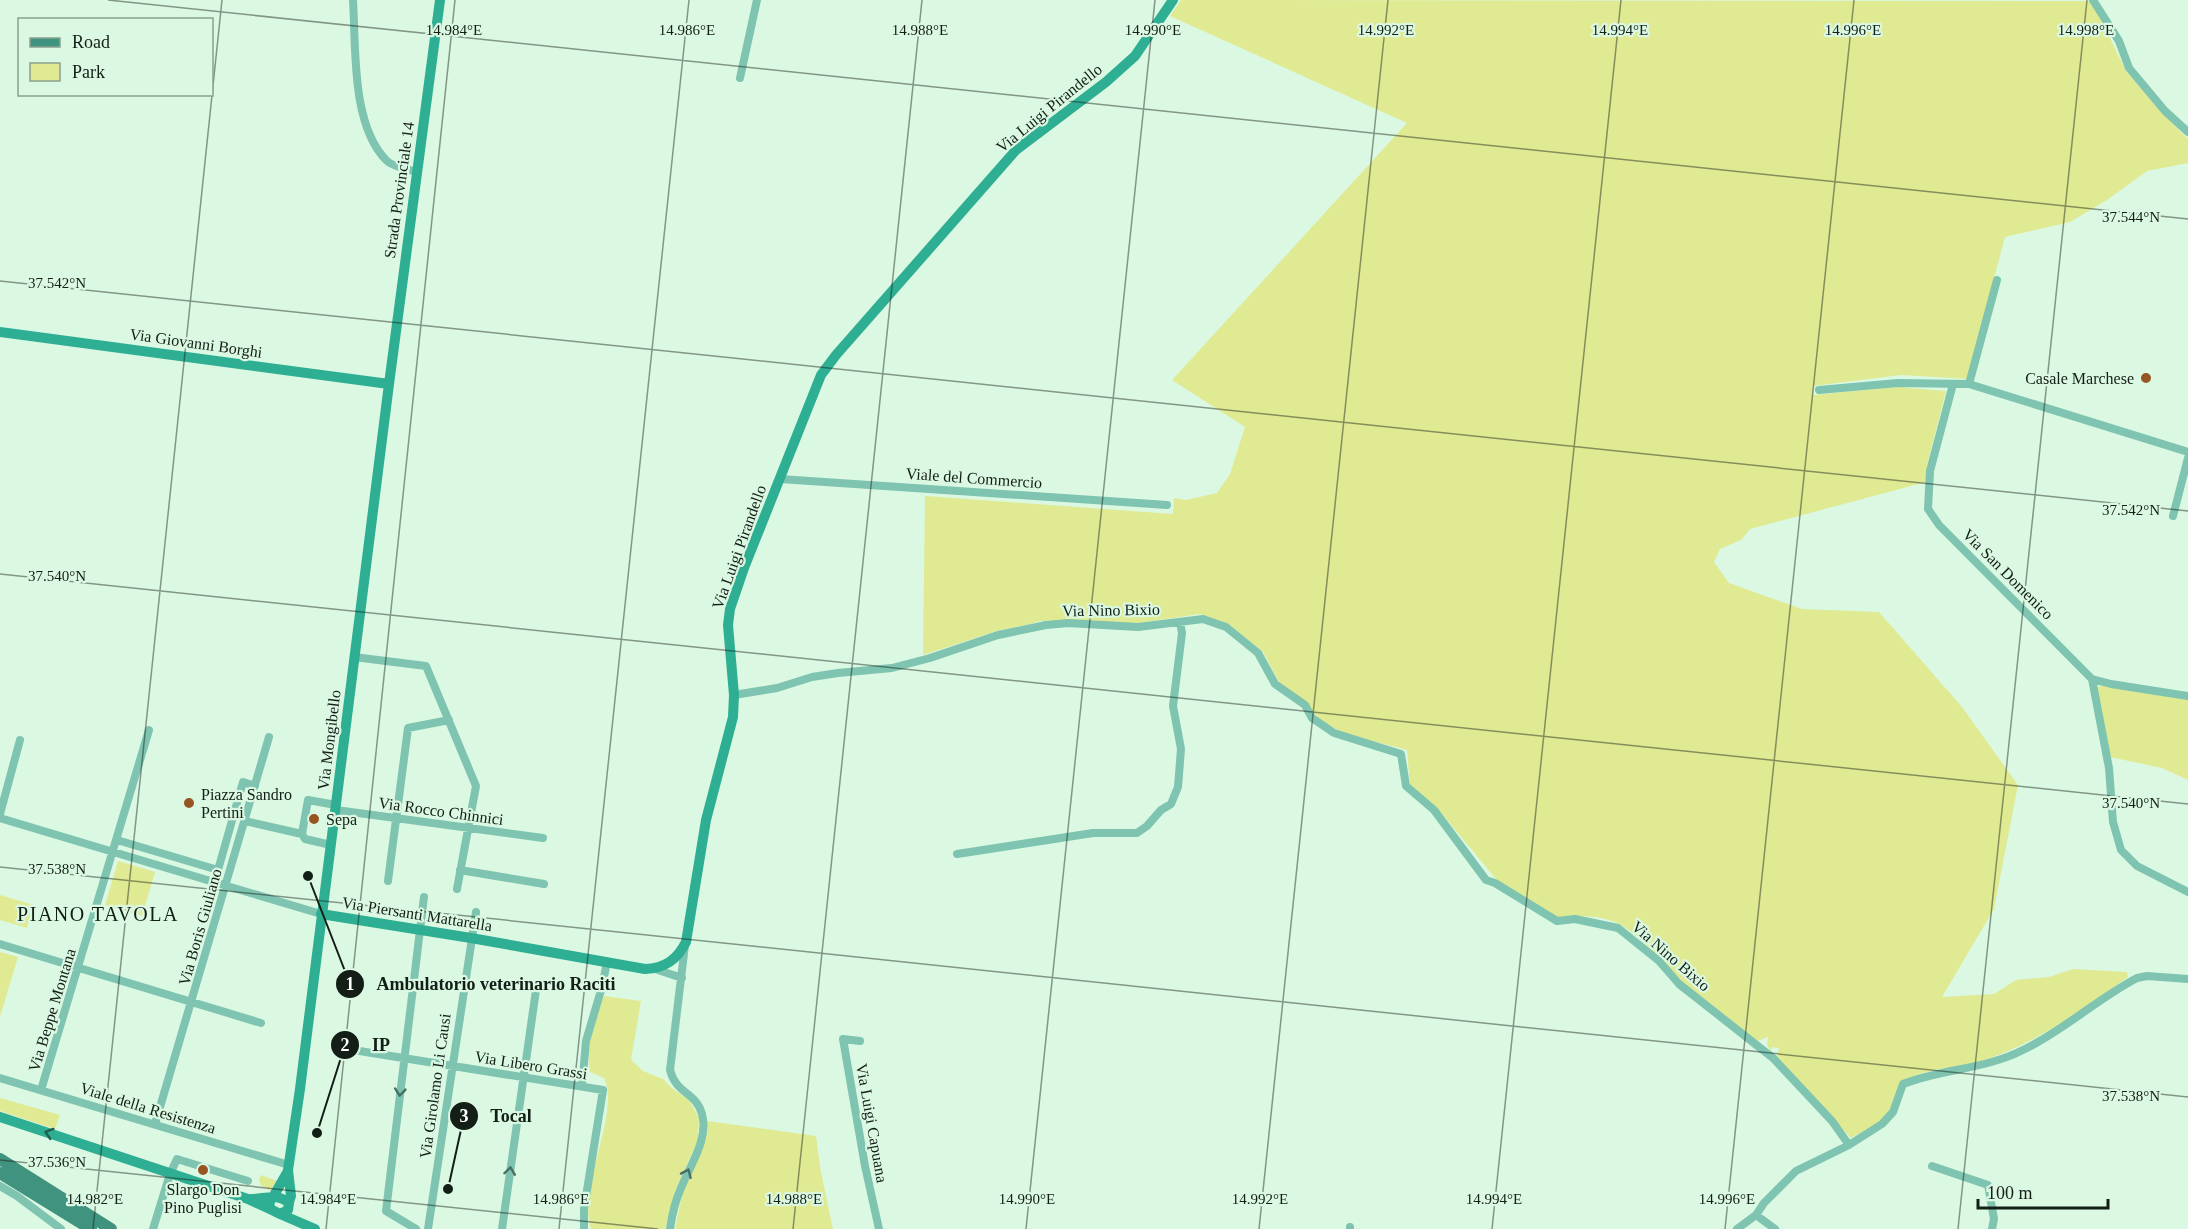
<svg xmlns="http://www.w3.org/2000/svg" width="2188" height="1229" viewBox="0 0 2188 1229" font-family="Georgia,serif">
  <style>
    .green { fill: #e0ea93 }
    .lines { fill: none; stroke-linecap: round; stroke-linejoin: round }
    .street { stroke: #7ec4b0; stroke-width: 8 }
    .secondary { stroke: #2eae92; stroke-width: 10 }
    .primary { stroke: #40937e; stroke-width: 12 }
    .oneway { stroke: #487164 }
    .oneway2 { stroke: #1f5f4e }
    .ticks { fill: none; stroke: #131e17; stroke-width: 1.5; stroke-opacity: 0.45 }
    .poi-dot { fill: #965522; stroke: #dbf8e3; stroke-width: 2 }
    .labels { text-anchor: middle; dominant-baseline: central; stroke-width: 4.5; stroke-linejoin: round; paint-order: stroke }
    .street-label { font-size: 16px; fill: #131e17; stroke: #dbf8e3 }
    .poi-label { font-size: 16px; fill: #131e17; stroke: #dbf8e3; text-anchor: start }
    .quarter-label { font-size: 20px; letter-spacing: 1.5px; fill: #131e17; stroke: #dbf8e3 }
    .ticks-label { font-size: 15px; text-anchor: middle; fill: #131e17; stroke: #dbf8e3; stroke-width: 4.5; stroke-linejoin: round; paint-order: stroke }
    .leader { fill: none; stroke: #131e17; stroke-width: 2 }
    .callout-dot { fill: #131e17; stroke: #dbf8e3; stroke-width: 2 }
    .mark-label { font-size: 18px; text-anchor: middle; font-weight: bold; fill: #fff }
    .callout-label { font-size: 18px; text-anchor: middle; font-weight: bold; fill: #131e17; stroke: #dbf8e3; stroke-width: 4.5; stroke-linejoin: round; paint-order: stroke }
  </style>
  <rect width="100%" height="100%" fill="#dbf8e3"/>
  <!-- green -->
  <path class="green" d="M 1181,0 L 2092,1 L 2126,71 L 2161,112 L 2188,139 L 2188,163 L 2147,171 L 2107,200 L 2070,222 L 2005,237 L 1967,379 L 1901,375 L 1813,386 L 1813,395 L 1896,387 L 1946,391 L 1927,465 L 1926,482 L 1750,529 L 1741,540 L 1720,549 L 1714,562 L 1729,583 L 1802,609 L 1879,612 L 1962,707 L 2018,785 L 1994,909 L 1942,997 L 1994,994 L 2016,980 L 2049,977 L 2073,969 L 2127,972 L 2128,977 C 2084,1009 2033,1045 1981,1061 C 1957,1068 1927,1068 1905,1080 C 1894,1087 1895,1102 1888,1112 C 1880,1124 1864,1131 1851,1138 L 1777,1058 L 1779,1048 L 1772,1047 L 1771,1051 L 1767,1045 L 1768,1037 L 1757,1041 C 1734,1023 1701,1002 1680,982 C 1662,964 1643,938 1621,925 C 1604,915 1576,915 1557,918 L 1496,879 L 1437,808 L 1410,786 L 1407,750 L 1345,734 L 1318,719 L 1308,704 L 1280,684 L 1263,652 L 1231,626 L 1200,614 L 1125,625 L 1081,620 L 1040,621 L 1027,625 L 1000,630 L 923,655 L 925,496 L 1173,514 L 1174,498 L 1186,500 L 1217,493 L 1230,474 L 1245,427 L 1172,380 L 1407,123 L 1170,16 Z
    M 2102,685 L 2188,699 L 2188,780 L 2162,768 L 2110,757 L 2096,688 Z
    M 118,861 L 155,872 L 142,916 L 105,905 Z
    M 0,895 L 34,905 L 27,928 L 0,920 Z
    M 0,952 L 18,957 L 0,1017 Z
    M 604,996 L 641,1001 L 631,1060 L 643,1071 L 663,1079 L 673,1089 L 689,1100 L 699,1118 L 698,1140 L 675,1191 L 665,1229 L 591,1229 C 577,1186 621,1113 604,1078 L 590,1072 C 585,1046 595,1020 604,996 Z
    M 0,1098 L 60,1115 L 55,1129 L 0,1111 Z
    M 707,1121 L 816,1136 L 820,1167 L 833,1229 L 675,1229 L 682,1194 L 706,1139 Z
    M 261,1175 L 277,1181 L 269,1191 L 267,1188 L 261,1186 L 259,1179 Z"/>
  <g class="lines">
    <!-- street -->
    <path class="street" d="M 353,0 C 356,47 351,126 387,161 C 393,167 408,169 417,172
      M 2093,0 L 2119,41 L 2129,68 L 2165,111 L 2188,132
      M 740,78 L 757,0
      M 1953,384 L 1930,471 L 1928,509 L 1939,525 L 2092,679 L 2111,684 L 2188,696
      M 1969,384 L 1997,280
      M 1819,390 L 1898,383 L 1969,384 L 2188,452
      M 780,479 L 1167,505
      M 2173,516 L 2188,458
      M 354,657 L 426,666 L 476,786 L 457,889
      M 2092,679 L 2109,768 L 2113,822 L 2121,850 L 2137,866 L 2188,892
      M 734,695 L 777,688 L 812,677 L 838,673 L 892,668 L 930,658 L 998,635 L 1046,625 L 1068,623 L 1138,627 L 1203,619 L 1226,627 L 1258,653 L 1275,684 L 1305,705 L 1312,718 L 1334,733 L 1401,754 L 1406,786 L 1434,810 L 1486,880 L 1495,883 L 1557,921 L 1575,919 L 1618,928 L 1659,961 L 1679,984 L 1773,1058 L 1832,1121 L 1849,1145
      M 336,810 L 543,838
      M 0,814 L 20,740
      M 0,818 L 321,914
      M 245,821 L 302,834 L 305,839 L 331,845
      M 302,834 L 308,800 L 336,805
      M 117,840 L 218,870 L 243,782 L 255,786
      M 957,854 L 1093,833 L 1137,833 L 1147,826 L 1161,810 L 1171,804 L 1178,787 L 1181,749 L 1173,706 L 1182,633 L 1180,622
      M 460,870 L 544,884
      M 388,881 L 408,728 L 449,720
      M 0,944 L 261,1023
      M 655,969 L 682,978
      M 860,1041 L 843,1039 L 865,1166 L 879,1229
      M 347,1049 L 603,1090 L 584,1209 L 584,1229
      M 0,1078 L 289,1165
      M 582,1086 L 586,1041 L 602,987 L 607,962
      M 41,1090 L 149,730
      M 155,1124 L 269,737
      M 1932,1166 L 1988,1185 L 1994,1219 L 1992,1229
      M 0,1186 L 17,1196 L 61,1229
      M 1756,1215 L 1775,1229
      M 1350,1227 L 1350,1229
      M 153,1229 L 170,1174 L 177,1159 L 248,1181
      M 416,1229 L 386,1211 L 424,897
      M 428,1229 L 476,912
      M 502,1229 L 536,990
      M 670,1229 C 672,1215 675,1201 681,1188 C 690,1165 709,1139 702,1114 C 696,1092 676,1094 670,1070 L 685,945
      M 1737,1229 L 1756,1215 L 1764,1203 L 1796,1171 L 1849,1145 L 1882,1124 L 1893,1112 L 1903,1084 C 1942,1069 1986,1069 2023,1050 C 2063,1031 2097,999 2137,978 L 2147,976 L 2188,979"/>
    <!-- secondary -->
    <path class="secondary" d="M 0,332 L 389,384
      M 321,914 L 471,938 L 645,969 C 665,968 677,960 686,942 L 706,820 L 733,717 L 734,695 L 728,625 L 730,609 L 744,568 L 821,375 L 836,355 L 1016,150 L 1106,82 L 1135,56 L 1173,0
      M 0,1117 L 248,1199 L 272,1210
      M 273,1197 L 288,1171
      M 251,1199 C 265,1199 278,1193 289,1203 L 288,1210 L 280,1214 L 272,1210 L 269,1206 L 271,1198
      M 289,1202 L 291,1196 L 288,1170 L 300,1089 L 389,384 L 440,0
      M 280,1214 L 315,1229"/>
    <!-- primary -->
    <path class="primary" d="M 0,1159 L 111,1229
      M 0,1173 L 91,1229"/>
  </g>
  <!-- one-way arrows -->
  <defs><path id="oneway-chevron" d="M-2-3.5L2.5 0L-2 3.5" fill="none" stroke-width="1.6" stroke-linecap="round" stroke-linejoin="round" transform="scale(1.5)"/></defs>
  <g class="oneway">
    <use href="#oneway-chevron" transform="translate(400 1092) rotate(96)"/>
    <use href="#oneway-chevron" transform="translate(510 1171) rotate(-82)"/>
    <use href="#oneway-chevron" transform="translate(687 1173) rotate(-66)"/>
  </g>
  <use class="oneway2" href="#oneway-chevron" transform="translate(49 1133) rotate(-162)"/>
  <!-- ticks -->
  <path class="ticks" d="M 108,0 L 2188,219M 0,281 L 2188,511M 0,574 L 2188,804M 0,867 L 2188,1097M 0,1160 L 658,1229M 93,1229 L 222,0M 326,1229 L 455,0M 559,1229 L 689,0M 793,1229 L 922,0M 1026,1229 L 1155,0M 1259,1229 L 1388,0M 1492,1229 L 1621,0M 1725,1229 L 1854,0M 1958,1229 L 2087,0"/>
  <!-- markers -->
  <g class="poi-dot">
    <circle cx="2146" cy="378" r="6"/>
    <circle cx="189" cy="803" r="6"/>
    <circle cx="314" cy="819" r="6"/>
    <circle cx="203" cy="1170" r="6"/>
  </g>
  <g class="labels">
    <!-- street labels -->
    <g class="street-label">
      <text transform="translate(1049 108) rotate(-39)">Via Luigi Pirandello</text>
      <text transform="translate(399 190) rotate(-82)">Strada Provinciale 14</text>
      <text transform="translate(196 343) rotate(8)">Via Giovanni Borghi</text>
      <text transform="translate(974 478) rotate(4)">Viale del Commercio</text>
      <text transform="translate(739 547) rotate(-70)">Via Luigi Pirandello</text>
      <text transform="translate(2008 574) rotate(45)">Via San Domenico</text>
      <text transform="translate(1111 610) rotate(-1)">Via Nino Bixio</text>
      <text transform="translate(329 740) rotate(-83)">Via Mongibello</text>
      <text transform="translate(441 811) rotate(8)">Via Rocco Chinnici</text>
      <text transform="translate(417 914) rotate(9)">Via Piersanti Mattarella</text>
      <text transform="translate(200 927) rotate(-74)">Via Boris Giuliano</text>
      <text transform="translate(1671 956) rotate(41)">Via Nino Bixio</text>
      <text transform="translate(52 1010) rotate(-73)">Via Beppe Montana</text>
      <text transform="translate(531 1065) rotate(9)">Via Libero Grassi</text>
      <text transform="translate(435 1086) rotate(-82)">Via Girolamo Li Causi</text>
      <text transform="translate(148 1108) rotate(17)">Viale della Resistenza</text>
      <text transform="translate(872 1123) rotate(80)">Via Luigi Capuana</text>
    </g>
    <!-- poi labels -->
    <g class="poi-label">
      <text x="2134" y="378" text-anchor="end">Casale Marchese</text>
      <text x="201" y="794">Piazza Sandro<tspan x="201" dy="18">Pertini</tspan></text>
      <text x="326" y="819">Sepa</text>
      <text x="203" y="1189" text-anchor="middle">Slargo Don<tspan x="203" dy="18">Pino Puglisi</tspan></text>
    </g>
    <!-- quarter labels -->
    <g class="quarter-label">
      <text x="98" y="914">PIANO TAVOLA</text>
    </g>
  </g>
  <g class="ticks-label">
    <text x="454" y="35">14.984°E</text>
    <text x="687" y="35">14.986°E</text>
    <text x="920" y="35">14.988°E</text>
    <text x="1153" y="35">14.990°E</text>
    <text x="1386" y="35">14.992°E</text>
    <text x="1620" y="35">14.994°E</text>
    <text x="1853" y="35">14.996°E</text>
    <text x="2086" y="35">14.998°E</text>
    <text x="2131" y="222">37.544°N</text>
    <text x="57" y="288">37.542°N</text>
    <text x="2131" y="515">37.542°N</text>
    <text x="57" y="581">37.540°N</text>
    <text x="2131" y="808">37.540°N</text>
    <text x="57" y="874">37.538°N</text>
    <text x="2131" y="1101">37.538°N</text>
    <text x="57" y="1167">37.536°N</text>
    <text x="95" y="1204">14.982°E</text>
    <text x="328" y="1204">14.984°E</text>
    <text x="561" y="1204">14.986°E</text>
    <text x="794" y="1204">14.988°E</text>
    <text x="1027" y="1204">14.990°E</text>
    <text x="1260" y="1204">14.992°E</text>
    <text x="1494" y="1204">14.994°E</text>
    <text x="1727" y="1204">14.996°E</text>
  </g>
  <!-- callouts -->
  <path class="leader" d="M308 876L350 984M317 1133L345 1045M448 1189L464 1116"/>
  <g class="callout-dot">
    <circle cx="308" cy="876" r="6"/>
    <circle cx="317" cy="1133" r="6"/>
    <circle cx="448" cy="1189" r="6"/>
    <circle cx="350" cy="984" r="15"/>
    <circle cx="345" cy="1045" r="15"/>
    <circle cx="464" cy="1116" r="15"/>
  </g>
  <g class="mark-label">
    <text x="350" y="990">1</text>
    <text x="345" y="1051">2</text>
    <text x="464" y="1122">3</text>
  </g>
  <g class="callout-label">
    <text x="496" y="990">Ambulatorio veterinario Raciti</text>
    <text x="381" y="1051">IP</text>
    <text x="511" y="1122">Tocal</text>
  </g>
  <!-- legend -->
  <rect x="18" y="18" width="195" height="78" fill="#dbf8e3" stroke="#8ba191" stroke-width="1.5"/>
  <rect x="30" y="38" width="30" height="9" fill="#40937e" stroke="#8ba191" stroke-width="1.5"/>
  <text x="72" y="48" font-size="18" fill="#131e17">Road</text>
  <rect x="30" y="63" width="30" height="18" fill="#e0ea93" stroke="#8ba191" stroke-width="1.5"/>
  <text x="72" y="78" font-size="18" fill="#131e17">Park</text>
  <!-- scale -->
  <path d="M1978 1199v9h130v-9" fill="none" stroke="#131e17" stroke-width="3"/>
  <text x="1987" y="1199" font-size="18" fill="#131e17" stroke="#dbf8e3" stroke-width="4.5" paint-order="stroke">100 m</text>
</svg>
